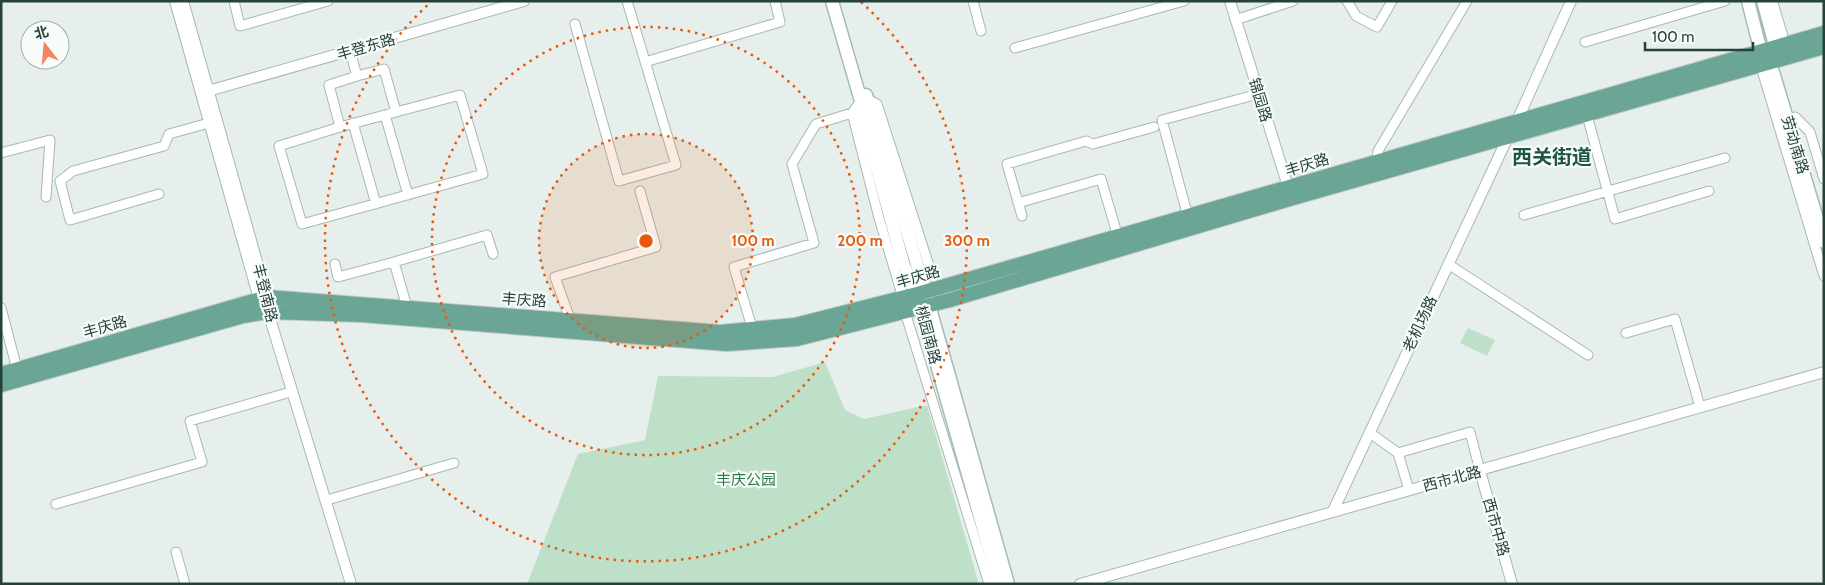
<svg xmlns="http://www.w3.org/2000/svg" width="1825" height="585" viewBox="0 0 1825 585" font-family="Cabin,'Noto Sans SC',sans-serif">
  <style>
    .green { fill: #bfe0c8 }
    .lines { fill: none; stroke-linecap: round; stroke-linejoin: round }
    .minor-casing { stroke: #a8b8b2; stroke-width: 11 }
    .tertiary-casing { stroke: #a8b8b2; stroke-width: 12 }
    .secondary-casing { stroke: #a4bbb3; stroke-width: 15 }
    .primary-casing { stroke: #c2cac8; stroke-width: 16 }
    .minor { stroke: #fff; stroke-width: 9 }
    .tertiary { stroke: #fff; stroke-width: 10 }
    .secondary { stroke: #fff; stroke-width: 12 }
    .primary { stroke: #6aa596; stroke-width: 14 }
    .ring { fill: none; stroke: #e8590c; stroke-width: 2.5; stroke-dasharray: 2.5 5 }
    .labels { text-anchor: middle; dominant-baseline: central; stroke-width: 4.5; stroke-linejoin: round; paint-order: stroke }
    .street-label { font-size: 15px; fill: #24423a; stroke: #f7fbf9 }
    .park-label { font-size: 15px; fill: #2d7a4b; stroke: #f7fbf9 }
    .district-label { font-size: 20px; font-weight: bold; fill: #1f5548; stroke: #f7fbf9 }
    .centre { fill: #e8590c; stroke: #f7fbf9; stroke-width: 2.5 }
    .ring-label { font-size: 15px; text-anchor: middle; font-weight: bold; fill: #e8590c; stroke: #f7fbf9; stroke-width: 4.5; stroke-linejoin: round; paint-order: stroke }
  </style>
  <rect width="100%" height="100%" fill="#e6efeb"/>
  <!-- green -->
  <path class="green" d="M 1468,328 L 1495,340 L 1487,356 L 1460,343 Z
    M 825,362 L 845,410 L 864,419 L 927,405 L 979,584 L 527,584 L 578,454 L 645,440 L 658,376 L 773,377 Z"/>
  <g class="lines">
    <defs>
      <path id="minor" d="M 234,1 L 240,26 L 328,1
        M 973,1 L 981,31
        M 1347,1 L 1356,16 L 1377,27 L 1392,1
        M 1235,20 L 1293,1
        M 575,24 L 619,181 L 676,165 L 627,1
        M 1585,42 L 1725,1
        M 1015,48 L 1184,1
        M 350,51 L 357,76 L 329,85 L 340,127 L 396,112 L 384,69 L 357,76
        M 645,62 L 780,22 L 775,1
        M 1764,64 L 1763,74 L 1767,87 L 1824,276
        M 867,99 L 877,104 L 930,269 L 923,284
        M 861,101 L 852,113 L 879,218 L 903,298 L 905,312 L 989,584
        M 385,115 L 408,195
        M 1587,115 L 1615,219 L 1709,191
        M 1795,117 L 1810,132 L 1824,179
        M 353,123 L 376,204
        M 340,127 L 279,146 L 302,224 L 483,174 L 460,95 L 396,112
        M 1,153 L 50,140 L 46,197
        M 1377,161 L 1378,151 L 1467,1
        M 159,194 L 70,220 L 60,181 L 73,171 L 164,146 L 169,134 L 209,123
        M 1018,203 L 1101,179 L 1118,237
        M 1524,215 L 1725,158
        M 1022,216 L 1007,164 L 1086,141 L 1093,144 L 1154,127
        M 1188,217 L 1162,120 L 1258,94
        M 335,264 L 338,277 L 394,262
        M 1448,264 L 1588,355
        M 407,307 L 394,262 L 487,235 L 493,254
        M 1,308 L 17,369
        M 570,319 L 555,277 L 656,247 L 640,191
        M 753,331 L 734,267 L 814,243 L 792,164 L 816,124 L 852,113
        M 1626,333 L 1675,319 L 1700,407
        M 1370,433 L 1398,453 L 1409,490
        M 1398,453 L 1470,432 L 1480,471
        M 327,500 L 454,463
        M 56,504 L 202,462 L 190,421 L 287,393
        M 176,552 L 185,584"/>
      <path id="tertiary" d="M 175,1 L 261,306
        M 183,1 L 267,297 L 268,312 L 351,584
        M 1230,1 L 1290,193
        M 1772,1 L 1782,35 L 1777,47
        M 208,91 L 524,1
        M 1516,123 L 1571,1
        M 1480,471 L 1512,584
        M 1333,511 L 1508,137
        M 1080,584 L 1824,372"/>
      <path id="secondary" d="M 832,1 L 861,101 L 861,111 L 904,266 L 917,294 L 999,584
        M 1748,1 L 1764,64 L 1773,72 L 1824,242
        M 1763,1 L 1778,56
        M 866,95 L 923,284 L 1008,584"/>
      <path id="primary" d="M 1,374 L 267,297 L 720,332 L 795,325 L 917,294 L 1824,33
        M 1,385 L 243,316 L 268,312 L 361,315 L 727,344 L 797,339 L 950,300 L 1293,198 L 1824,47"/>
    </defs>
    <!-- minor casing -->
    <use href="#minor" class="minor-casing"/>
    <!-- tertiary casing -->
    <use href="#tertiary" class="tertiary-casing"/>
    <!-- secondary casing -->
    <use href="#secondary" class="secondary-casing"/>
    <!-- primary casing -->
    <use href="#primary" class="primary-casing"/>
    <!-- minor -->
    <use href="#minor" class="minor"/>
    <!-- tertiary -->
    <use href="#tertiary" class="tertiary"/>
    <!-- secondary -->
    <use href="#secondary" class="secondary"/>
    <!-- primary -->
    <use href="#primary" class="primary"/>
  </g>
  <!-- distance rings -->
  <circle cx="646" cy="241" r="107" fill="#e8590c" fill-opacity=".12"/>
  <g class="ring">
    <circle cx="646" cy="241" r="107"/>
    <circle cx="646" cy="241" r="214"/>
    <path d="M861 2A321 321 0 1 1 431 2"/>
  </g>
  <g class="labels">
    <!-- street labels -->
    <g class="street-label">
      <text transform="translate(366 47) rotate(-16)">丰登东路</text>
      <text transform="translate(1260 100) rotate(73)">锦园路</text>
      <text transform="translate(1795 145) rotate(73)">劳动南路</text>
      <text transform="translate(1307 165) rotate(-17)">丰庆路</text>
      <text transform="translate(918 277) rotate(-16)">丰庆路</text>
      <text transform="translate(265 293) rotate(76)">丰登南路</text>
      <text transform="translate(524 300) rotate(4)">丰庆路</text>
      <text transform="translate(1420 324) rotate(-65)">老机场路</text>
      <text transform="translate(105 327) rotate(-16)">丰庆路</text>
      <text transform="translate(928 335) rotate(75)">桃园南路</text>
      <text transform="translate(1452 479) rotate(-15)">西市北路</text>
      <text transform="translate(1496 527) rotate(74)">西市中路</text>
    </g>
    <!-- park labels -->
    <g class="park-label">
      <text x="746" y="480">丰庆公园</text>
    </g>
    <!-- district labels -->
    <g class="district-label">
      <text x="1552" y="157">西关街道</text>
    </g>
  </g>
  <circle cx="646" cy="241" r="8" class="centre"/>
  <g class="ring-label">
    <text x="753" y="246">100 m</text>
    <text x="860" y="246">200 m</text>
    <text x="967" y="246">300 m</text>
  </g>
  <!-- border -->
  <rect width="1825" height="585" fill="none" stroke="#24423a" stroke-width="5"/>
  <!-- north arrow -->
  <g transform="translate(45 45) rotate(344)"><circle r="24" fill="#f7fbf9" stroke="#a3b1ad"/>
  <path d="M0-4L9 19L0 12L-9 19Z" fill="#f4845f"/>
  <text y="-8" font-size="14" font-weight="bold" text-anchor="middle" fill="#24423a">北</text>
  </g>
  <!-- scale -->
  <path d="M1645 42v8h108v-8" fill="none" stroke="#24423a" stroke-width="2.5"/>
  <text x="1652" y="42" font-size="15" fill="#24423a" stroke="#f7fbf9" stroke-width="4" paint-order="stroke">100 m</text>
</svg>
